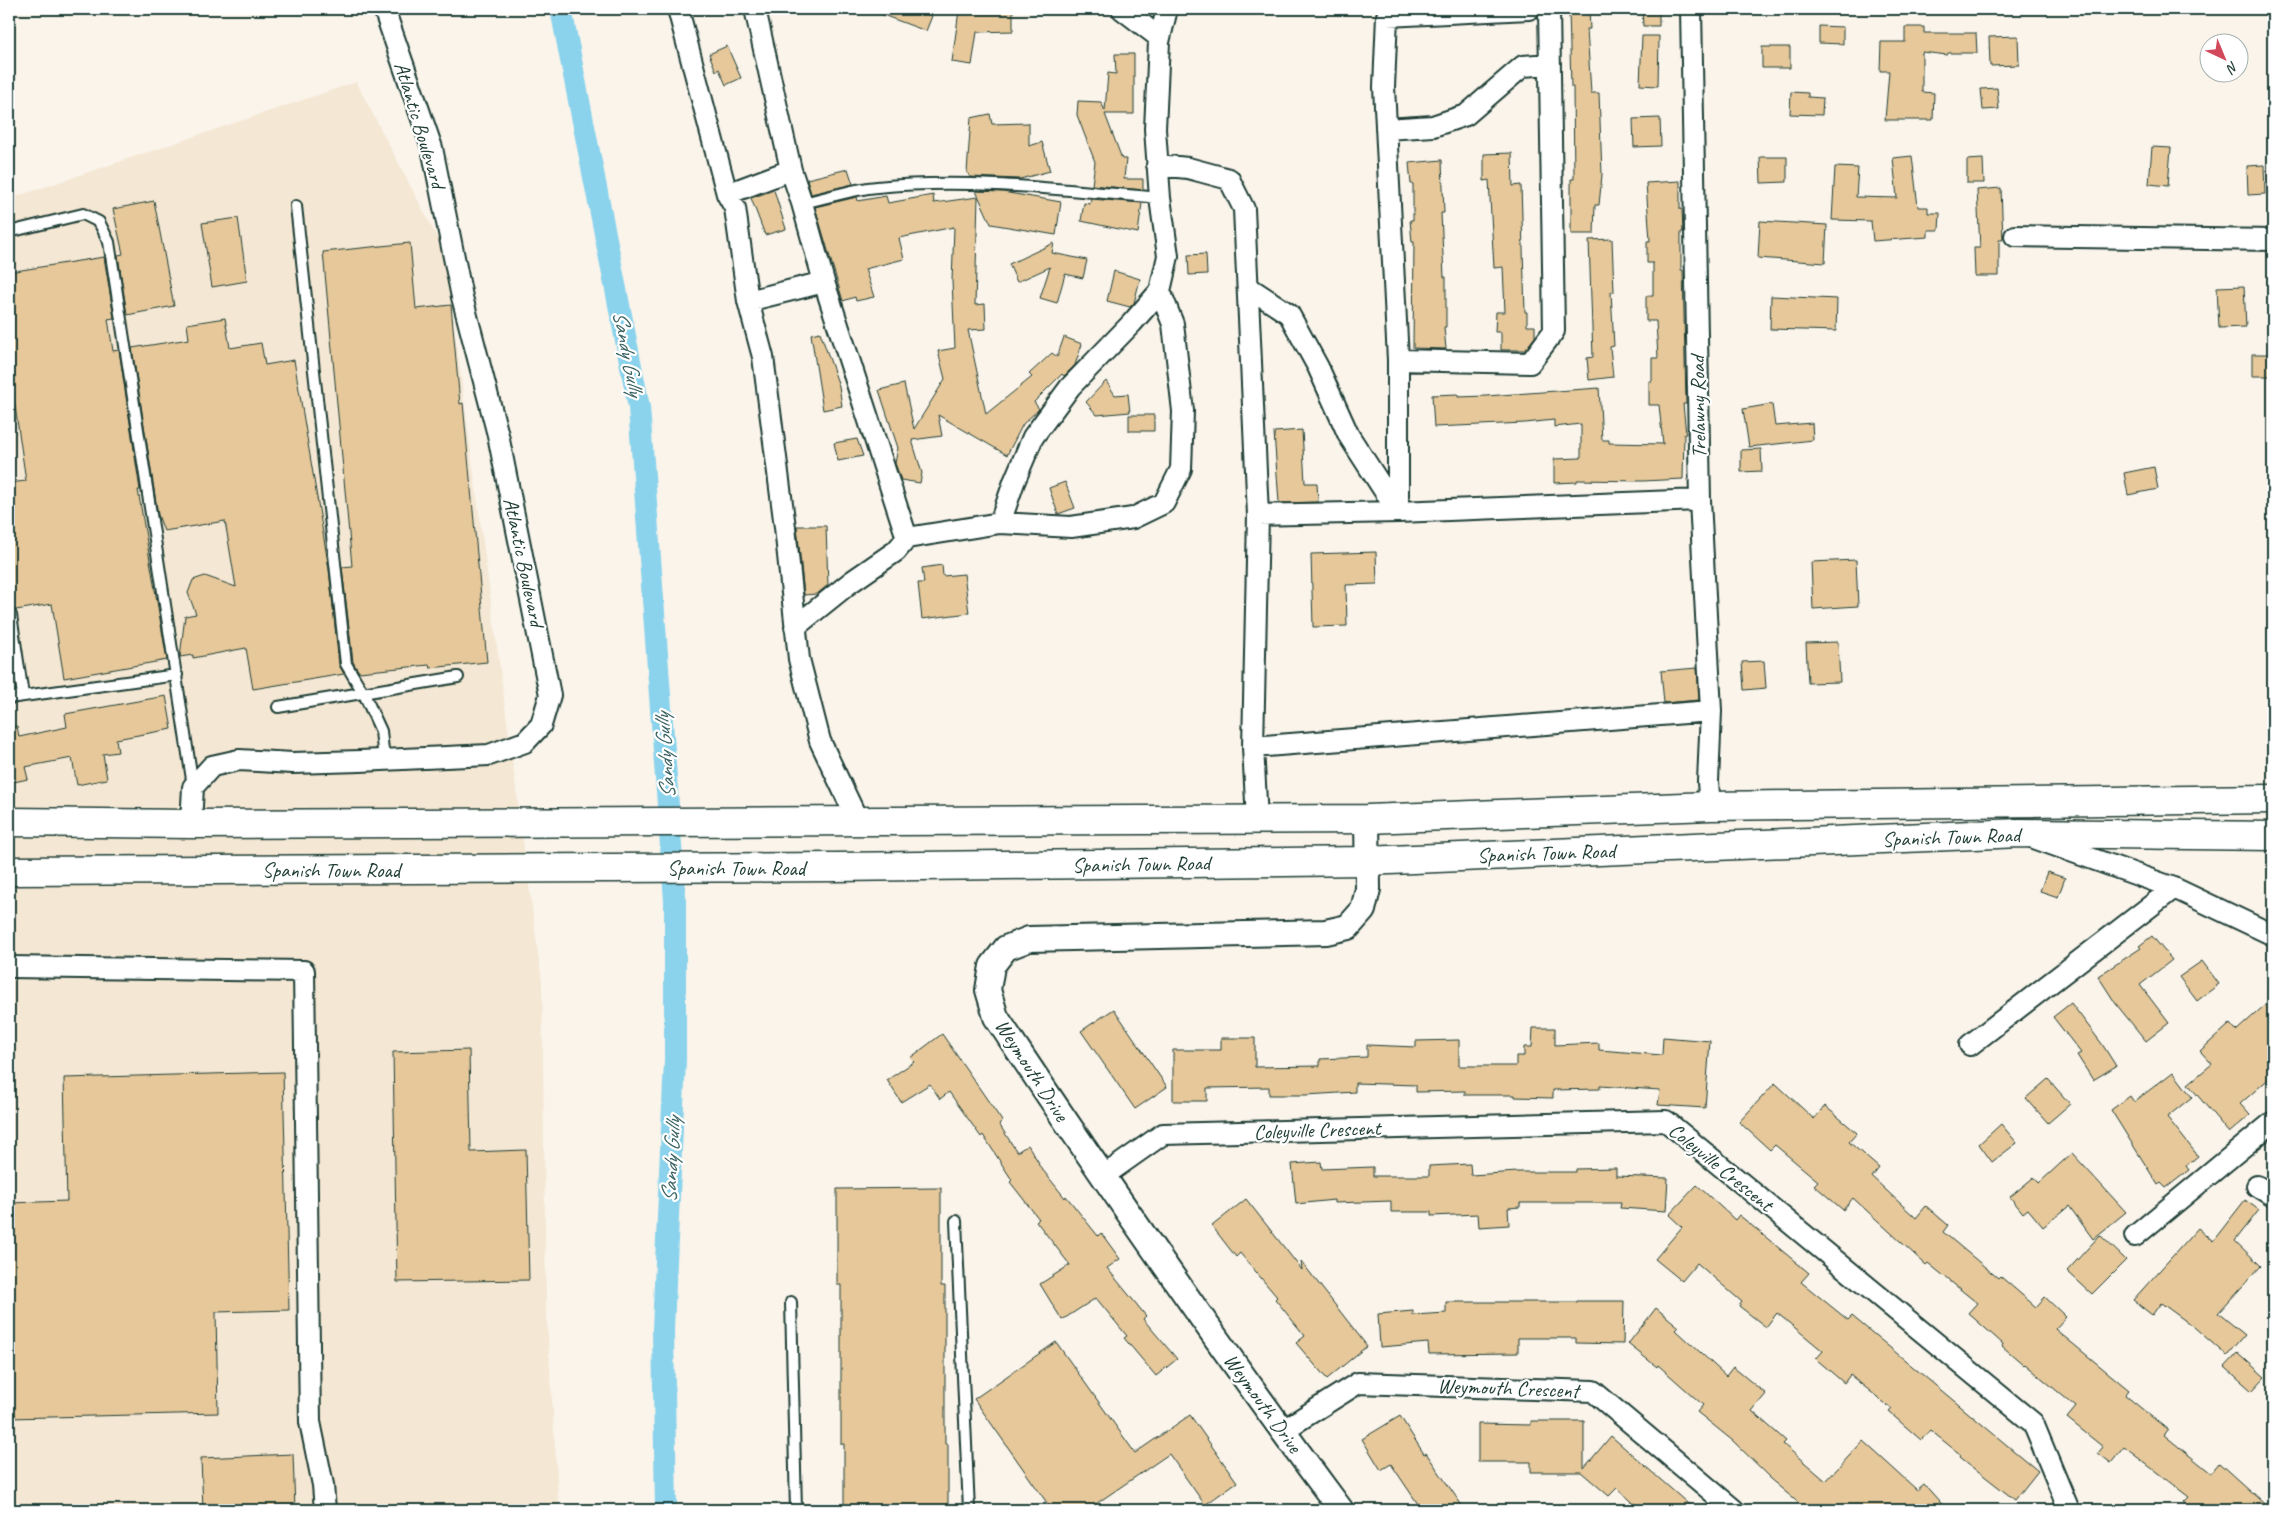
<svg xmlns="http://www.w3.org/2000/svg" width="2282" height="1519" viewBox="0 0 2282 1519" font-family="Caveat,sans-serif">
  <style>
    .built { fill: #f4e7d3 }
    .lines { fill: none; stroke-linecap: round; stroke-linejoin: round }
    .canal { stroke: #8bd3ec; stroke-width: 22 }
    .building { fill: #e6c89a; stroke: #1f3d34 }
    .service-casing { stroke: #1f3d34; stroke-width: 14 }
    .minor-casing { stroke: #1f3d34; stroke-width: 24 }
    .tertiary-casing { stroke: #1f3d34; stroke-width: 28 }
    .trunk-casing { stroke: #1f3d34; stroke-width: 31 }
    .service { stroke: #fff; stroke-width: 10 }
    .minor { stroke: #fff; stroke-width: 20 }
    .tertiary { stroke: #fff; stroke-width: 24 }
    .trunk { stroke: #fff; stroke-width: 28 }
    .labels { text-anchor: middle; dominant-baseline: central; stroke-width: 4.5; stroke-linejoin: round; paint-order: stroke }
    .street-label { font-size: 21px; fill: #1f3d34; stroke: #fff }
    .water-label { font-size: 22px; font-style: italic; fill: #3a6262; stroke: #fff }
  </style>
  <rect width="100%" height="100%" fill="#faf4eb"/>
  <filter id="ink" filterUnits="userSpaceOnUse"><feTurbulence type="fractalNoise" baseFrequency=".02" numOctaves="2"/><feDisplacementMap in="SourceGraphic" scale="10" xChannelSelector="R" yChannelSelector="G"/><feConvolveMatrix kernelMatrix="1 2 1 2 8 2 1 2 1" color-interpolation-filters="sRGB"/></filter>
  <g filter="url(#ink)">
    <!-- built -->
    <path class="built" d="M 356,82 L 444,250 L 542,983 L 546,1306 L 559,1510 L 9,1510 L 9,199 Z"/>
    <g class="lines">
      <!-- canal -->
      <path class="canal" d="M 561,9 L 639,407 L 675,901 L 675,1060 L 663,1329 L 666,1510"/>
    </g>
    <!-- building -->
    <path class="building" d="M 873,9 L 914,9 L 932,16 L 926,31 L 872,11 Z
      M 1569,9 L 1589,9 L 1590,29 L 1587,29 L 1591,93 L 1599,93 L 1602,175 L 1599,205 L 1595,205 L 1594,234 L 1571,234 L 1571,179 L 1574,179 L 1573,87 L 1571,87 Z
      M 1642,9 L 1659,9 L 1659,26 L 1643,26 Z
      M 959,10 L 994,13 L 994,10 L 1013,10 L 1013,31 L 977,32 L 972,65 L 952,62 Z
      M 1819,26 L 1843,27 L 1843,44 L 1819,43 Z
      M 1905,27 L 1924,27 L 1924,33 L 1976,33 L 1977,53 L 1948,53 L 1947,55 L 1922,52 L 1922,92 L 1934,93 L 1933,120 L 1885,120 L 1889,71 L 1880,71 L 1881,42 L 1905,42 Z
      M 1642,36 L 1659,36 L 1658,86 L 1640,85 Z
      M 2018,36 L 2019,65 L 1990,66 L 1989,37 Z
      M 727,46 L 741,78 L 726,85 L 719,69 L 716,71 L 709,54 Z
      M 1762,47 L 1790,47 L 1790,68 L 1762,68 Z
      M 1115,54 L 1134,54 L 1134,114 L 1105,114 L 1122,159 L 1126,159 L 1124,179 L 1143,179 L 1143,190 L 1092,185 L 1095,162 L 1077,115 L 1078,101 L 1101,102 L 1105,111 L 1108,73 L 1116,74 Z
      M 1997,88 L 1999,109 L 1983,110 L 1981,89 Z
      M 1791,92 L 1808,93 L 1808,97 L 1823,98 L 1822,115 L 1790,114 Z
      M 990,114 L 992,124 L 1029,123 L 1029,146 L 1042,142 L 1050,171 L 1020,179 L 970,177 L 967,172 L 971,118 Z
      M 1660,118 L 1661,146 L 1634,147 L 1633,119 Z
      M 2152,147 L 2171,148 L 2168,186 L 2149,184 Z
      M 1512,153 L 1513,186 L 1521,185 L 1525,312 L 1527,312 L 1527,326 L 1535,326 L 1535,337 L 1525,350 L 1501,350 L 1501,332 L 1495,332 L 1496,312 L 1505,312 L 1503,267 L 1494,268 L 1489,180 L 1484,181 L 1484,154 Z
      M 1912,156 L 1918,207 L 1928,207 L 1928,213 L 1940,213 L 1939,230 L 1928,230 L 1928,237 L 1873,241 L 1871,221 L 1832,220 L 1835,167 L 1858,168 L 1856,197 L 1897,198 L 1893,158 Z
      M 1760,157 L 1787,157 L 1787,182 L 1761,183 Z
      M 1983,159 L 1984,183 L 1967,183 L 1967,160 Z
      M 1442,160 L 1444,213 L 1441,213 L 1444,277 L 1446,277 L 1446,327 L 1444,327 L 1446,349 L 1413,348 L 1414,242 L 1412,242 L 1410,220 L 1413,220 L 1413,184 L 1411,184 L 1409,163 Z
      M 2264,165 L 2265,194 L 2248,195 L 2247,166 Z
      M 848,169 L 853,184 L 811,194 L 807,179 Z
      M 1680,181 L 1680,209 L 1682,209 L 1683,232 L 1681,232 L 1681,270 L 1683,270 L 1686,404 L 1683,404 L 1686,434 L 1684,434 L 1683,479 L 1643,481 L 1577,480 L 1577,482 L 1554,483 L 1554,459 L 1581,458 L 1581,424 L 1554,427 L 1554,420 L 1525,423 L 1434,427 L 1432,395 L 1458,394 L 1458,397 L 1486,396 L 1599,388 L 1602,440 L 1609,440 L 1609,443 L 1663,444 L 1659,405 L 1649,405 L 1649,381 L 1652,381 L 1652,358 L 1658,358 L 1656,321 L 1646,321 L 1646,296 L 1653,296 L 1653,263 L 1647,263 L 1647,241 L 1650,241 L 1646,183 Z
      M 2001,188 L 2003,240 L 1999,240 L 1999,276 L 1975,276 L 1974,248 L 1980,248 L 1977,190 Z
      M 774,190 L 786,229 L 765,235 L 751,198 Z
      M 976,191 L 1003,192 L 1061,202 L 1056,235 L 991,224 Z
      M 933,195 L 934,203 L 978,197 L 975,305 L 985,304 L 986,329 L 968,330 L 986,414 L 1032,377 L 1029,374 L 1052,353 L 1057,357 L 1064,337 L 1082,344 L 1075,365 L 1064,376 L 1062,374 L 1034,402 L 1039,409 L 1023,424 L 1007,455 L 938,415 L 942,436 L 912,440 L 922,473 L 920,483 L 901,480 L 895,463 L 898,448 L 879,390 L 904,384 L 914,429 L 945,379 L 938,351 L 955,348 L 952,281 L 954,227 L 899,238 L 904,259 L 865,269 L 874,297 L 856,301 L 855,297 L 843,301 L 815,207 L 857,197 L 858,201 L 886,196 L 888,203 Z
      M 1091,199 L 1142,203 L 1138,233 L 1081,221 L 1084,203 L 1090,204 Z
      M 154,201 L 174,306 L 127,315 L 118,255 L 123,254 L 113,209 Z
      M 238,218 L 247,281 L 212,287 L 202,223 Z
      M 1760,221 L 1827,225 L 1825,263 L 1758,258 Z
      M 1612,239 L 1614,292 L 1611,292 L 1614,346 L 1610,347 L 1613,377 L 1589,380 L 1587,358 L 1593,357 L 1589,240 Z
      M 410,243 L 416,309 L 451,305 L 460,404 L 463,403 L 487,662 L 430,668 L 429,665 L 359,672 L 353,662 L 342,567 L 352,566 L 323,252 Z
      M 1054,243 L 1052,253 L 1087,260 L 1083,278 L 1065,274 L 1057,303 L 1040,298 L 1050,267 L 1017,282 L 1009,264 Z
      M 1206,254 L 1207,274 L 1189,275 L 1188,255 Z
      M 104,257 L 114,318 L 108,319 L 113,351 L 119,350 L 140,490 L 138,490 L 167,660 L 64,678 L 52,604 L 16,610 L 9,609 L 9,483 L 26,481 L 9,365 L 9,272 Z
      M 1114,271 L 1140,279 L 1134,303 L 1130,307 L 1107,301 Z
      M 2244,286 L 2246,327 L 2219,328 L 2217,287 Z
      M 1771,296 L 1837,299 L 1836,331 L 1770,329 Z
      M 225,318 L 230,348 L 261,343 L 265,365 L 294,360 L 329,569 L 339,665 L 344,674 L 253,689 L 246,648 L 193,658 L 193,655 L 180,657 L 185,616 L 196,614 L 188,593 L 193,580 L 205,576 L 236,587 L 225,521 L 164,531 L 158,515 L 132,348 L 189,339 L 187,324 Z
      M 820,332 L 839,386 L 842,406 L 823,410 L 811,334 Z
      M 2252,354 L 2273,354 L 2273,376 L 2252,376 Z
      M 1106,381 L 1115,395 L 1128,394 L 1130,412 L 1097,415 L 1086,402 Z
      M 1772,404 L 1775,426 L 1812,423 L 1813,440 L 1749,447 L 1743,409 Z
      M 1129,415 L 1154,415 L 1154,431 L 1129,431 Z
      M 1302,430 L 1305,483 L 1317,483 L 1318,502 L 1279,503 L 1274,432 Z
      M 857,439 L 863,456 L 838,461 L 834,443 Z
      M 1761,449 L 1762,471 L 1741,472 L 1741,450 Z
      M 2154,467 L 2158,489 L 2128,495 L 2124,473 Z
      M 1065,482 L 1075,508 L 1058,514 L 1049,488 Z
      M 797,526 L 826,526 L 828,585 L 817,594 L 804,595 Z
      M 1376,552 L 1377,584 L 1346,585 L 1347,626 L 1313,627 L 1311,554 Z
      M 1856,560 L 1858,606 L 1813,609 L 1811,562 Z
      M 942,565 L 943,576 L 964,574 L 969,613 L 922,619 L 918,583 L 924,583 L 922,568 Z
      M 1838,642 L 1840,682 L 1808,683 L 1806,643 Z
      M 1764,661 L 1766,688 L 1744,690 L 1742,662 Z
      M 1697,668 L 1699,700 L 1664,703 L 1661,671 Z
      M 166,696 L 172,729 L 116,739 L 118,752 L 103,754 L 107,779 L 77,785 L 72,758 L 25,767 L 28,779 L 9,783 L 9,727 L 17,726 L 19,737 L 67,727 L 65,714 Z
      M 2047,872 L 2065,878 L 2058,897 L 2040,891 Z
      M 2152,936 L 2172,960 L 2140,985 L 2169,1023 L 2146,1041 L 2116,1004 L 2098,976 L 2141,948 L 2139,946 Z
      M 2202,961 L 2219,984 L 2197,1001 L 2179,977 Z
      M 2273,998 L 2273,1075 L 2240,1104 L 2250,1115 L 2229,1133 L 2188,1084 L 2212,1064 L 2200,1051 L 2230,1024 L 2236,1031 Z
      M 2071,1003 L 2102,1044 L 2116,1066 L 2093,1080 L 2077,1055 L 2081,1053 L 2053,1017 Z
      M 1114,1009 L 1167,1087 L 1135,1109 L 1081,1031 Z
      M 1533,1028 L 1555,1028 L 1555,1045 L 1599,1043 L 1599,1050 L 1662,1055 L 1663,1037 L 1710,1041 L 1705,1108 L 1658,1105 L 1660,1090 L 1600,1086 L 1600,1089 L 1553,1090 L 1553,1098 L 1515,1097 L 1515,1095 L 1465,1095 L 1465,1091 L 1416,1092 L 1416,1085 L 1355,1083 L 1355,1092 L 1306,1095 L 1269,1095 L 1269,1087 L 1207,1088 L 1207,1101 L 1173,1101 L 1173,1050 L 1221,1050 L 1221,1038 L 1255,1038 L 1255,1067 L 1320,1066 L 1320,1059 L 1367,1057 L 1367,1045 L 1416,1047 L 1416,1041 L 1459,1040 L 1459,1066 L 1516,1066 L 1516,1056 L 1524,1056 L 1524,1047 L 1532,1047 Z
      M 942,1034 L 1002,1121 L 999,1124 L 1017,1152 L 1028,1145 L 1039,1163 L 1038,1164 L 1065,1198 L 1066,1196 L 1098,1236 L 1101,1233 L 1120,1259 L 1107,1268 L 1146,1316 L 1143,1319 L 1177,1359 L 1156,1376 L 1124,1338 L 1127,1336 L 1096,1298 L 1062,1320 L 1040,1284 L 1070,1265 L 1036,1221 L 1039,1219 L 1010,1182 L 1012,1180 L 983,1135 L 981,1137 L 949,1092 L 940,1099 L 930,1084 L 901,1102 L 887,1080 L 914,1062 L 910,1058 Z
      M 469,1050 L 471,1152 L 526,1150 L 529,1280 L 397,1282 L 393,1052 Z
      M 283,1072 L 289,1310 L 216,1312 L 218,1413 L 9,1418 L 9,1203 L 67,1201 L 64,1078 Z
      M 2173,1072 L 2192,1097 L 2167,1117 L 2198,1156 L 2186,1166 L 2189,1170 L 2166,1188 L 2161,1183 L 2158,1185 L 2111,1110 L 2130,1096 L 2134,1102 Z
      M 2048,1079 L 2070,1104 L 2048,1123 L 2026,1098 Z
      M 1775,1083 L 1814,1119 L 1825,1106 L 1857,1133 L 1849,1142 L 1879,1168 L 1872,1177 L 1916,1218 L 1926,1206 L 1948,1225 L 1943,1232 L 1998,1278 L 2000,1276 L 2036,1307 L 2045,1297 L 2066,1317 L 2055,1329 L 2129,1390 L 2125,1395 L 2168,1430 L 2164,1435 L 2211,1473 L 2219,1463 L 2271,1510 L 2193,1510 L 2184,1502 L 2189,1497 L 2124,1447 L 2111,1463 L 2098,1453 L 2103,1447 L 2067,1418 L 2076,1407 L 2025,1364 L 2024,1365 L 2002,1346 L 2003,1344 L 1968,1313 L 1977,1303 L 1928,1263 L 1926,1265 L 1853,1198 L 1843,1210 L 1814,1185 L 1818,1181 L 1775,1145 L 1770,1150 L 1739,1122 Z
      M 2001,1124 L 2017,1143 L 1992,1162 L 1979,1144 Z
      M 2072,1153 L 2126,1212 L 2093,1239 L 2069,1206 L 2043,1227 L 2028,1209 L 2023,1213 L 2010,1197 L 2034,1177 L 2039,1183 Z
      M 1321,1162 L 1322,1169 L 1373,1167 L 1373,1176 L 1429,1176 L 1429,1166 L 1470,1164 L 1471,1175 L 1518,1172 L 1576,1172 L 1576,1169 L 1616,1168 L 1616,1176 L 1668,1178 L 1666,1211 L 1620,1208 L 1621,1203 L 1520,1203 L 1520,1207 L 1508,1208 L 1509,1225 L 1479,1227 L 1478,1214 L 1431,1216 L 1431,1212 L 1391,1212 L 1391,1201 L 1334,1203 L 1334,1200 L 1296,1204 L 1292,1164 Z
      M 1697,1185 L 1735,1220 L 1739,1215 L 1809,1273 L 1801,1282 L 1848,1320 L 1852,1316 L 2038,1471 L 2015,1500 L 1960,1457 L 1961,1455 L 1930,1430 L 1921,1440 L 1889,1412 L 1892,1409 L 1850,1375 L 1844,1383 L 1816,1359 L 1823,1351 L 1777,1313 L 1766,1327 L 1739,1306 L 1742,1302 L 1697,1263 L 1682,1281 L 1655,1259 L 1682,1227 L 1669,1215 Z
      M 941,1188 L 941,1286 L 945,1286 L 945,1444 L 948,1444 L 948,1510 L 844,1510 L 844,1444 L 841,1444 L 841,1285 L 837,1285 L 837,1189 Z
      M 1246,1199 L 1302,1270 L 1301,1261 L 1367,1346 L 1327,1379 L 1296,1343 L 1305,1336 L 1275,1299 L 1277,1297 L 1240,1253 L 1236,1257 L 1212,1226 Z
      M 2245,1200 L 2259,1210 L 2235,1241 L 2261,1266 L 2218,1313 L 2245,1335 L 2227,1356 L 2194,1327 L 2161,1303 L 2152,1315 L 2133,1300 L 2198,1228 L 2213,1241 Z
      M 2100,1235 L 2126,1260 L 2092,1294 L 2067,1271 Z
      M 1577,1301 L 1624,1301 L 1623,1344 L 1576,1343 L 1576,1338 L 1518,1338 L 1518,1353 L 1429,1354 L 1428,1343 L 1380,1347 L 1378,1314 L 1413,1311 L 1413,1315 L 1446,1313 L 1446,1302 L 1577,1302 Z
      M 1656,1308 L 1679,1327 L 1676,1330 L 1726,1376 L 1733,1367 L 1766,1394 L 1752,1411 L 1786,1441 L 1783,1444 L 1826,1481 L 1863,1441 L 1917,1490 L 1924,1484 L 1947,1510 L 1807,1510 L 1769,1478 L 1770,1477 L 1733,1441 L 1697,1412 L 1703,1405 L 1658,1365 L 1657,1367 L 1628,1344 Z
      M 1056,1342 L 1135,1453 L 1190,1415 L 1237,1482 L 1205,1505 L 1169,1454 L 1087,1510 L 1052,1510 L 974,1399 Z
      M 2238,1353 L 2265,1377 L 2252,1391 L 2225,1367 Z
      M 1400,1416 L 1424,1454 L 1426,1453 L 1465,1510 L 1422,1510 L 1391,1464 L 1381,1470 L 1362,1439 Z
      M 1531,1421 L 1584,1421 L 1584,1468 L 1611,1436 L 1695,1510 L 1641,1510 L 1617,1488 L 1609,1496 L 1581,1472 L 1531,1472 L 1531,1462 L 1478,1462 L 1478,1424 L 1531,1425 Z
      M 293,1454 L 295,1510 L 203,1510 L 201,1458 Z"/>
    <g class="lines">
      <defs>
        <path id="service" d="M 802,203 C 827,198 852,189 877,187 C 971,178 1066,190 1160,198
          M 296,206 L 346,664 L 364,694 L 381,731 L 384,760
          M 9,232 L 83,214 L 99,222 L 109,242 L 193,786
          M 11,615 L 23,695
          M 9,698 L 177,675
          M 278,707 L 458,677
          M 956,1221 L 969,1510
          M 791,1302 L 796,1510"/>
        <path id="minor" d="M 678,9 L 727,194 L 735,208 L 748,301 L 763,357 L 785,527 L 799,659 L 820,741 L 858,821
          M 755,9 L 791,170
          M 1122,9 L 1160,38
          M 1691,9 L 1700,500 L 1711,711 L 1708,782 L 1710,806
          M 1386,129 L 1433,126 L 1466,115 L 1523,66 L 1550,64
          M 1157,165 L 1188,168 L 1229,179 L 1244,209 L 1258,515 L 1253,747 L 1257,820
          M 727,194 L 791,170 L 802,203 L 824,282 L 748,301
          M 2015,236 L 2273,240
          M 824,282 L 907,538
          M 1248,287 L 1289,314 L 1318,367 L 1349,436 L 1398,512
          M 1398,360 L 1530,363 L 1554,331 L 1549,9
          M 1398,512 L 1398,360 L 1384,87 L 1387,16 L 1529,9
          M 1258,515 L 1398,512 L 1700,500
          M 1000,523 L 1014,482 L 1033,437 L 1070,387 L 1132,323 L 1160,291 L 1168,256 L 1160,198 L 1155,129 L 1159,42 L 1167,9
          M 795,627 L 851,582 L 896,551 L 907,538 L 1000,523 L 1071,527 L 1133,518 L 1164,503 L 1181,469 L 1183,411 L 1173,324 L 1160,291
          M 1253,747 L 1711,711
          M 191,824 L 193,787 L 212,766 L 239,760 L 293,763 L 360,761 L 489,755 L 525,742 L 541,725 L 550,695 L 498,435 L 462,297 L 432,148 L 384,9
          M 2034,838 L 2174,888 L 2273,935
          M 9,967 L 304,971 L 310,1422 L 323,1485 L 325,1510
          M 1970,1045 L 2174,888
          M 1102,1177 L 1163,1134 L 1666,1121 L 2033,1423 L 2069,1510
          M 2257,1186 L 2273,1196
          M 2135,1236 L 2273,1122
          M 1282,1431 L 1358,1383 L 1593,1391 L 1734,1510"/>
        <path id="tertiary" d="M 1341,1510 C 1221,1349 1107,1184 996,1017 L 988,990 L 992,966 L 1006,948 L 1029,939 L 1326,932 L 1348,927 L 1363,910 L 1368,889 L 1367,819"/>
        <path id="trunk" d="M 9,822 L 191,824 L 1367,819 L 1710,806 L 2273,799
          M 9,871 L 836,867 L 1366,861 L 2020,833 L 2273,836"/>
      </defs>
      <!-- service casing -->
      <use href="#service" class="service-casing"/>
      <!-- minor casing -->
      <use href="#minor" class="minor-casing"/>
      <!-- tertiary casing -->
      <use href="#tertiary" class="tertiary-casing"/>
      <!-- trunk casing -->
      <use href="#trunk" class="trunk-casing"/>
      <!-- service -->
      <use href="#service" class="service"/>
      <!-- minor -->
      <use href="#minor" class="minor"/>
      <!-- tertiary -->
      <use href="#tertiary" class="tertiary"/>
      <!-- trunk -->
      <use href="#trunk" class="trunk"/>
    </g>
  </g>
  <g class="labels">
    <!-- street labels -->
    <g class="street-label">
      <text transform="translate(420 125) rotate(73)">Atlantic Boulevard</text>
      <text transform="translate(1698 407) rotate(-91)">Trelawny Road</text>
      <text transform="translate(524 562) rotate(78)">Atlantic Boulevard</text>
      <text transform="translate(1951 837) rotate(-2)">Spanish Town Road</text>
      <text transform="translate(1546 853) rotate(-2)">Spanish Town Road</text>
      <text transform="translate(1141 864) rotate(-1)">Spanish Town Road</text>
      <text x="736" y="868">Spanish Town Road</text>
      <text x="331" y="870">Spanish Town Road</text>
      <text transform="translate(1032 1070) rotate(57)">Weymouth Drive</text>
      <text transform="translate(1317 1130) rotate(-2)">Coleyville Crescent</text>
      <text transform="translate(1721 1167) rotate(39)">Coleyville Crescent</text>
      <text transform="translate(1508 1388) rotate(2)">Weymouth Crescent</text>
      <text transform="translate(1263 1403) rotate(54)">Weymouth Drive</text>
    </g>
    <!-- water labels -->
    <g class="water-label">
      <text transform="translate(628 353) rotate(79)">Sandy Gully</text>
      <text transform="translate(665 756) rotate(-94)">Sandy Gully</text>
      <text transform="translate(671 1160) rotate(-87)">Sandy Gully</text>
    </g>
  </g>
  <!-- margin -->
  <rect width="2282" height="1519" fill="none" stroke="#fff" stroke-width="30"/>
  <rect x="15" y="15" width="2252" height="1489" fill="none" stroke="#1f3d34" stroke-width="2" filter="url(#ink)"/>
  <!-- north arrow -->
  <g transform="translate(2224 58) rotate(136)"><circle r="24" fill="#ffffff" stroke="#a5b1ae"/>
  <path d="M0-4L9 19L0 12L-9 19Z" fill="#d1495b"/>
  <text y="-8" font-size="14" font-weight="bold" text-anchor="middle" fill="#1f3d34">N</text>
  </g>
</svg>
